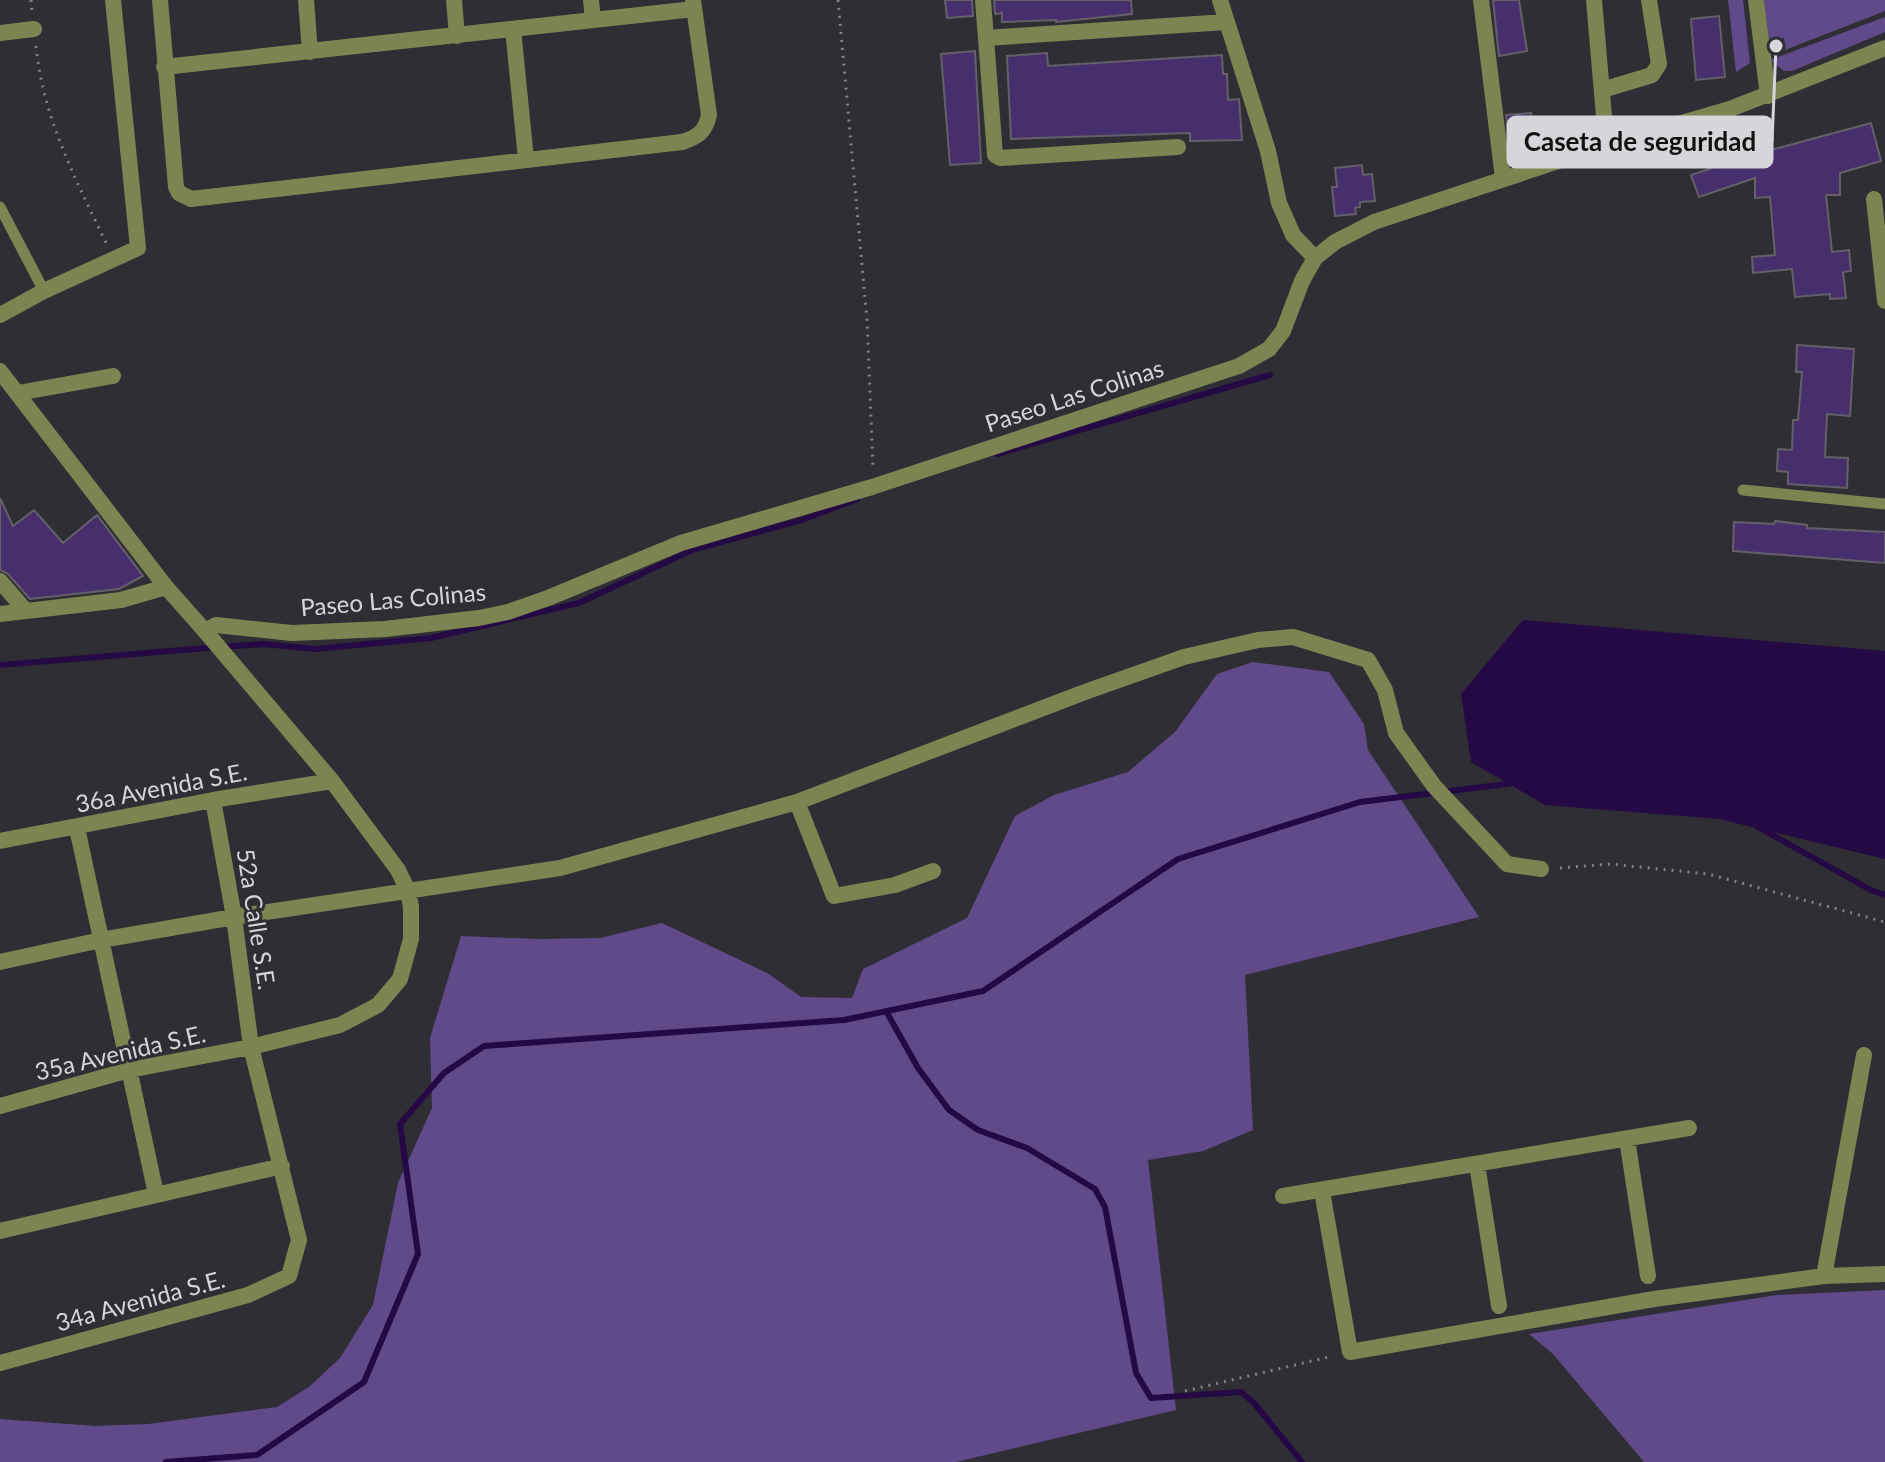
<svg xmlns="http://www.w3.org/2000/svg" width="1885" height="1462" viewBox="0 0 1885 1462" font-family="Lato,sans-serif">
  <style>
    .green { fill: #614a8a }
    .water { fill: #250945 }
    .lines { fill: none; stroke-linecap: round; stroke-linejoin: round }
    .stream { stroke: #250945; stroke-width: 6 }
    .building { fill: #472f6d; stroke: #636068; stroke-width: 2 }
    .path { stroke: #858389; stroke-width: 3; stroke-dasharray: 2 6; stroke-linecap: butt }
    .service { stroke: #7c8551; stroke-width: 11 }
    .minor { stroke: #7c8551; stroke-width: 16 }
    .tertiary { stroke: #7c8551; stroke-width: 16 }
    .labels { text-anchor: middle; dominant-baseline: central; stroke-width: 6; stroke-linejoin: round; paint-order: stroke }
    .street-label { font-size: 24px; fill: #d6d5d9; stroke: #302e35 }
    .leader { fill: none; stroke: #d6d5d9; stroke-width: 3 }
    .callout-dot { fill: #d6d5d9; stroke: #302e35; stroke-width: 3 }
    .callout { fill: #d6d5d9; stroke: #d6d5d9; stroke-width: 3 }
    .callout-label { font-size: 26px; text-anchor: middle; font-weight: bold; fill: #111 }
  </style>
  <rect width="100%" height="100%" fill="#302e35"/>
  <!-- green -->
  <path class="green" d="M 1728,0 L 1743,0 L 1750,63 L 1736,72 Z
    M 1764,0 L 1885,0 L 1885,11 L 1785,50 L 1784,38 L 1769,39 Z
    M 1885,17 L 1885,32 L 1792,71 L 1784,71 L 1770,60 Z
    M 1253,662 L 1329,672 L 1364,724 L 1368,750 L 1479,917 L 1245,975 L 1253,1130 L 1203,1151 L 1148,1160 L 1176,1410 L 956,1462 L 0,1462 L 0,1419 L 95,1426 L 148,1424 L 277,1407 L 309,1387 L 340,1358 L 373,1305 L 398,1183 L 432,1108 L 430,1038 L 461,936 L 538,939 L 600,938 L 662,923 L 769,974 L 801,997 L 852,998 L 863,969 L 967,918 L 1015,816 L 1054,795 L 1128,772 L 1175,732 L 1217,674 Z
    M 1885,1290 L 1885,1462 L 1644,1462 L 1553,1354 L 1529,1334 L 1777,1295 Z"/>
  <!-- water -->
  <path class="water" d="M 1523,620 L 1885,651 L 1885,859 L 1719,819 L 1545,805 L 1471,762 L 1461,694 Z"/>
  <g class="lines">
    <!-- stream -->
    <path class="stream" d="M 997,454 L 1270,375
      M 0,665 L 206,648 L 264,644 L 315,649 L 431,638 L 579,603 L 692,550 L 802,520 L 857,499
      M 1758,827 L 1871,890 L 1885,895
      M 886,1011 L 918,1068 L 949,1110 L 978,1130 L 1027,1148 L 1095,1189 L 1105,1207 L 1136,1373 L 1151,1398 L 1241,1392 L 1254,1403 L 1302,1462
      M 166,1462 L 257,1455 L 364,1382 L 418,1254 L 400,1124 L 444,1073 L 484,1046 L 844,1020 L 983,991 L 1178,859 L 1360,802 L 1515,783"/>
  </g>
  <!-- building -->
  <path class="building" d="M 945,0 L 972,0 L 973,16 L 947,18 Z
    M 994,0 L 1131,0 L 1132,14 L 1056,22 L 1056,20 L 1002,22 L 1002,13 L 995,14 Z
    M 1493,0 L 1519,0 L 1527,51 L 1499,56 Z
    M 1719,16 L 1725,77 L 1696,80 L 1691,19 Z
    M 975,51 L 981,163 L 950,165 L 941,54 Z
    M 1047,53 L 1048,66 L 1222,55 L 1223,74 L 1227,74 L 1228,100 L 1239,99 L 1242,140 L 1190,141 L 1190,133 L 1011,139 L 1007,56 Z
    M 1531,113 L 1533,144 L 1510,146 L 1506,115 Z
    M 1871,123 L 1881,161 L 1840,173 L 1840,195 L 1826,195 L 1832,252 L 1849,250 L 1851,271 L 1843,272 L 1846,298 L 1830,299 L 1830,294 L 1795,297 L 1792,269 L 1753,273 L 1752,257 L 1775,255 L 1770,197 L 1755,198 L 1755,178 L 1699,197 L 1691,175 L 1745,157 Z
    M 1362,165 L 1363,175 L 1372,174 L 1375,201 L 1360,202 L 1360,207 L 1355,208 L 1356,214 L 1335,216 L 1332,187 L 1337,187 L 1335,168 Z
    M 1797,345 L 1854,349 L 1850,416 L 1827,414 L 1825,457 L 1848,458 L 1847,488 L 1788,484 L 1788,472 L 1777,471 L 1778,449 L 1792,450 L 1793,420 L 1798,420 L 1802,372 L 1796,372 Z
    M 0,498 L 13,526 L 34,510 L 63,543 L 97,515 L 143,576 L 119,589 L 30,599 L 8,574 L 0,570 Z
    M 1775,521 L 1807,525 L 1807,528 L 1885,532 L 1885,563 L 1733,551 L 1734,522 L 1774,524 Z"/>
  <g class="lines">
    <!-- path -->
    <path class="path" d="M 31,0 L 32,11
      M 838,0 L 867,320 L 873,467
      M 36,46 C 43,118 76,180 107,245
      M 1560,868 L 1610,864 L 1708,874 L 1885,922
      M 1185,1391 L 1333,1356"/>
    <!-- service -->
    <path class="service" d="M 0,207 L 44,291
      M 1743,490 L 1885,504"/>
    <!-- minor -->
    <path class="minor" d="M 160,0 L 176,187 L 179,193 L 191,199 L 682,142 C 698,137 705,132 709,115 L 693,0
      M 306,0 L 310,52
      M 454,0 L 457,36
      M 591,0 L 593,20
      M 983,0 L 995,155 L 1000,158 L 1178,147
      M 1220,0 L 1268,151 L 1279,203 L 1293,235 L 1315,258
      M 1481,0 L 1503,178
      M 1594,0 L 1604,116 L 1613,143
      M 1756,0 L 1768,96
      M 513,29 L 526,159
      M 0,33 L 34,29
      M 986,38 L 1226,22
      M 164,67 L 694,9
      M 1602,90 L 1652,75 L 1659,64 L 1649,0
      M 1874,199 L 1885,301
      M 0,315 L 44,291 L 138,248 L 113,0
      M 18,393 L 113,376
      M 0,581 L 25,610
      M 0,614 L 121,600 L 166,587
      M 797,802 L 834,896 L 895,885 L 933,871
      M 77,828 L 156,1194
      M 0,841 L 213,800 L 332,781
      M 0,962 L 101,940 L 234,917 L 560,868 L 797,802 L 1085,692 L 1184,657 L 1258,640 L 1293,637 L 1368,660 L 1385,690 L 1396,733 L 1434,786 L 1507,864 L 1541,869
      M 0,1106 L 129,1070 L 251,1047 L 340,1025 L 378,1005 L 400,979 L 411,939 L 411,907 L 408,891 L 398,870 L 332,781 L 205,631
      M 1627,1139 L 1648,1276
      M 1477,1164 L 1499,1306
      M 1322,1191 L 1350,1352 L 1654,1299 L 1824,1276 L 1885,1274
      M 1283,1196 L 1689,1128
      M 0,1231 L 282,1166
      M 1824,1276 L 1864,1055
      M 0,1363 L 248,1295 L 289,1276 L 299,1240 L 251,1047 L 234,917 L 213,800"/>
    <!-- tertiary -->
    <path class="tertiary" d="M 0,371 L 166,587 L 205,631 L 216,625 L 292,633 L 385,629 L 479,618 L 508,612 L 548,598 L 681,543 L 872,487 L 1239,366 L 1269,349 L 1283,331 L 1302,281 L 1315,258 L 1335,242 L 1374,222 L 1613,143 L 1730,109 L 1885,48"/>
  </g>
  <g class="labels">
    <!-- street labels -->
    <g class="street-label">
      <text transform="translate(1074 395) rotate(-18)">Paseo Las Colinas</text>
      <text transform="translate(393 599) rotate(-5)">Paseo Las Colinas</text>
      <text transform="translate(161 787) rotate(-11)">36a Avenida S.E.</text>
      <text transform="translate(257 919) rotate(81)">52a Calle S.E.</text>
      <text transform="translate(120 1052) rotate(-13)">35a Avenida S.E.</text>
      <text transform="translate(140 1300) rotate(-15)">34a Avenida S.E.</text>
    </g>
  </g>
  <!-- callouts -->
  <path class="leader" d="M1776 46L1772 142"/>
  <circle class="callout-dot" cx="1776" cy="46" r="8"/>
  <rect class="callout" x="1508" y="117" width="264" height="50" rx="8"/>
  <g class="callout-label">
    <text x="1640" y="151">Caseta de seguridad</text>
  </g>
</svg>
